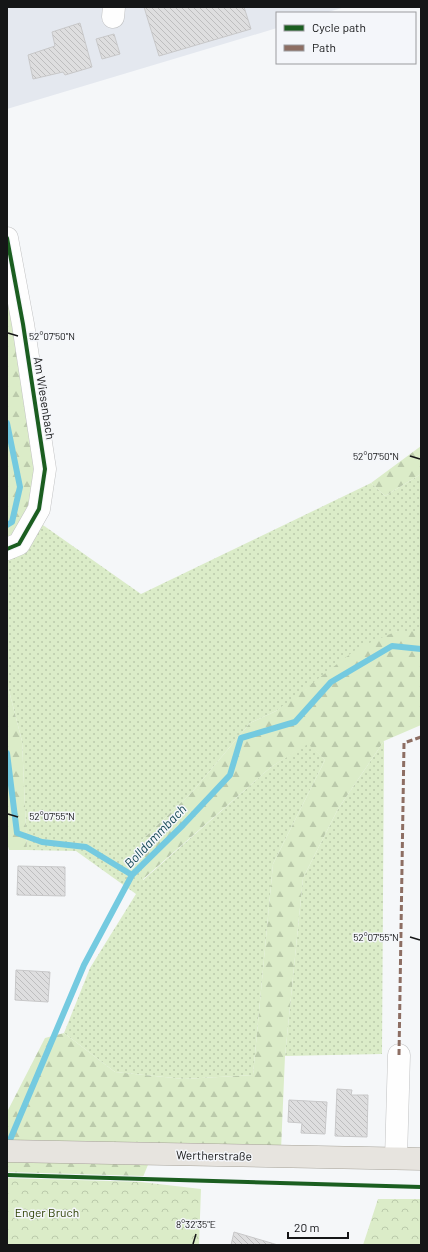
<svg xmlns="http://www.w3.org/2000/svg" width="428" height="1252" viewBox="0 0 428 1252" font-family="Barlow,sans-serif">
  <style>
    .built { fill: #e4e8ef }
    .grass { fill: url(#grass-dots) }
    .forest { fill: url(#forest-firs) }
    .park { fill: url(#park-crowns) }
    .lines { fill: none; stroke-linecap: round; stroke-linejoin: round }
    .stream { stroke: #74cae0; stroke-width: 6 }
    .building { fill: url(#building-back-hatch); stroke: #c8c8c9 }
    .minor-casing { stroke: #c1c2c3; stroke-width: 23 }
    .major-casing { stroke: #a6a298; stroke-width: 23 }
    .minor { stroke: #fefefe; stroke-width: 22 }
    .major { stroke: #e7e4df; stroke-width: 22 }
    .quiet { stroke: #8d6e63; stroke-width: 3; stroke-dasharray: 6 3; stroke-linecap: butt }
    .cycleway-casing { stroke: #f4f6fa; stroke-width: 6 }
    .cycleway { stroke: #1b5e20; stroke-width: 4 }
    .ticks { fill: none; stroke: #151617; stroke-width: 1.5 }
    .labels { text-anchor: middle; dominant-baseline: central; stroke-width: 3; stroke-linejoin: round; paint-order: stroke }
    .street-label { font-size: 12px; fill: #151617; stroke: #f4f6fa }
    .park-label { font-size: 12px; fill: #2d4003; stroke: #f4f6fa }
    .water-label { font-size: 13px; font-style: italic; fill: #124653; stroke: #f4f6fa }
    .ticks-label { font-size: 10px; text-anchor: middle; fill: #151617; stroke: #f4f6fa; stroke-width: 3; stroke-linejoin: round; paint-order: stroke }
  </style>
  <defs>
    <pattern id="grass-dots" width="8" height="8" patternUnits="userSpaceOnUse"><rect width="8" height="8" fill="#dbecc8"/><path d="M2 2h.1M6 6h.1" fill="none" stroke="#bbcaab" stroke-width="1.8" stroke-linecap="round"/></pattern>
    <pattern id="forest-firs" width="22" height="20" patternUnits="userSpaceOnUse"><rect width="22" height="20" fill="#dbecc8"/><path d="M5 1l3.5 6h-7zM16 11l3.5 6h-7z" fill="#bbcaab"/></pattern>
    <pattern id="park-crowns" width="20" height="18" patternUnits="userSpaceOnUse"><rect width="20" height="18" fill="#dbecc8"/><path d="M2 6a3 3 0 1 1 6 0M12 15a3 3 0 1 1 6 0" fill="none" stroke="#bbcaab"/></pattern>
    <pattern id="building-back-hatch" width="6" height="6" patternUnits="userSpaceOnUse"><rect width="6" height="6" fill="#dededf"/><path d="M-1 5l2 2M0 0l6 6M5-1l2 2" fill="none" stroke="#bebebf"/></pattern>
  </defs>
  <rect width="100%" height="100%" fill="#f5f7f9"/>
  <!-- built -->
  <path class="built" d="M 7,7 L 345,7 L 325,13 L 277,13 L 277,28 L 7,109 Z"/>
  <!-- grass -->
  <path class="grass" d="M 421,474 L 421,631 L 397,631 L 276,711 L 250,723 L 193,791 L 141,841 L 143,880 L 271,767 L 308,743 L 325,760 L 273,864 L 253,1075 L 184,1079 L 115,1072 L 64,1033 L 90,968 L 136,894 L 76,851 L 27,850 L 22,741 L 7,683 L 7,551 L 40,523 L 141,594 L 371,483 L 385,496 Z
    M 384,741 L 382,1054 L 285,1056 L 303,878 L 338,809 Z"/>
  <!-- forest -->
  <path class="forest" d="M 7,295 L 37,473 L 27,534 L 7,551 Z
    M 421,446 L 421,474 L 385,496 L 371,483 Z
    M 397,631 L 421,631 L 421,725 L 384,741 L 338,809 L 303,878 L 285,1056 L 281,1150 L 156,1145 L 141,1182 L 7,1245 L 7,1112 L 45,1038 L 64,1033 L 115,1072 L 184,1079 L 253,1075 L 273,864 L 325,760 L 308,744 L 271,767 L 142,880 L 141,841 L 193,791 L 250,723 L 276,711 L 358,648 Z
    M 7,683 L 22,741 L 27,850 L 9,850 L 7,842 Z"/>
  <!-- park -->
  <path class="park" d="M 7,1177 L 141,1182 L 201,1189 L 199,1245 L 7,1245 Z
    M 378,1199 L 421,1199 L 421,1245 L 363,1245 Z"/>
  <g class="lines">
    <!-- stream -->
    <path class="stream" d="M 7,423 L 20,487 L 12,522 L 7,525
      M 7,753 L 17,833 L 42,842 L 86,847 L 132,875
      M 7,1147 L 84,965 L 132,875 L 183,825 L 230,775 L 241,738 L 295,722 L 331,682 L 392,646 L 421,649"/>
  </g>
  <!-- building -->
  <path class="building" d="M 144,7 L 244,7 L 251,29 L 159,56 Z
    M 80,23 L 92,67 L 65,75 L 63,72 L 33,79 L 28,55 L 55,46 L 52,32 Z
    M 114,34 L 120,54 L 102,59 L 96,39 Z
    M 18,866 L 65,867 L 65,896 L 17,895 Z
    M 16,970 L 50,972 L 48,1002 L 15,1000 Z
    M 337,1089 L 352,1090 L 351,1095 L 368,1095 L 367,1137 L 335,1136 Z
    M 289,1100 L 327,1102 L 325,1134 L 301,1133 L 302,1123 L 288,1122 Z
    M 234,1232 L 278,1245 L 231,1245 Z"/>
  <g class="lines">
    <defs>
      <path id="minor" d="M 113,17 L 114,7
        M 7,238 L 23,324 L 45,469 L 39,509 L 19,544 L 7,549
        M 396,1158 L 399,1055"/>
      <path id="major" d="M 7,1151 L 421,1159"/>
    </defs>
    <!-- minor casing -->
    <use href="#minor" class="minor-casing"/>
    <!-- major casing -->
    <use href="#major" class="major-casing"/>
    <!-- minor -->
    <use href="#minor" class="minor"/>
    <!-- major -->
    <use href="#major" class="major"/>
    <!-- quiet -->
    <path class="quiet" d="M 399,1055 L 404,743 L 421,737"/>
    <defs>
      <path id="cycleway" d="M 7,238 L 23,324 L 45,469 L 39,509 L 19,544 L 7,549
        M 7,1175 L 421,1187"/>
    </defs>
    <!-- cycleway casing -->
    <use href="#cycleway" class="cycleway-casing"/>
    <!-- cycleway -->
    <use href="#cycleway" class="cycleway"/>
  </g>
  <!-- ticks -->
  <path class="ticks" d="M 8,333 L 18,336M 410,456 L 420,459M 8,814 L 18,817M 410,937 L 420,940M 193,1244 L 196,1234"/>
  <g class="labels">
    <!-- street labels -->
    <g class="street-label">
      <text transform="translate(45 398) rotate(81)">Am Wiesenbach</text>
      <text transform="translate(214 1155) rotate(1)">Wertherstraße</text>
    </g>
    <!-- park labels -->
    <g class="park-label">
      <text x="47" y="1212">Enger Bruch</text>
    </g>
    <!-- water labels -->
    <g class="water-label">
      <text transform="translate(155 836) rotate(-46)">Bolldammbach</text>
    </g>
  </g>
  <g class="ticks-label">
    <text x="52" y="340">52°07'50"N</text>
    <text x="376" y="460">52°07'50"N</text>
    <text x="52" y="820">52°07'55"N</text>
    <text x="376" y="941">52°07'55"N</text>
    <text x="196" y="1228">8°32'35"E</text>
  </g>
  <!-- border -->
  <rect width="428" height="1252" fill="none" stroke="#151617" stroke-width="16"/>
  <!-- legend -->
  <rect x="276" y="12" width="140" height="52" fill="#f4f6fa" stroke="#9b9c9f"/>
  <rect x="284" y="25" width="20" height="6" fill="#1b5e20" stroke="#9b9c9f"/>
  <text x="312" y="32" font-size="12" fill="#151617">Cycle path</text>
  <rect x="284" y="45" width="20" height="6" fill="#8d6e63" stroke="#9b9c9f"/>
  <text x="312" y="52" font-size="12" fill="#151617">Path</text>
  <!-- scale -->
  <path d="M288 1232v6h60v-6" fill="none" stroke="#151617" stroke-width="2"/>
  <text x="294" y="1232" font-size="12" fill="#151617" stroke="#f4f6fa" stroke-width="3" paint-order="stroke">20 m</text>
</svg>
